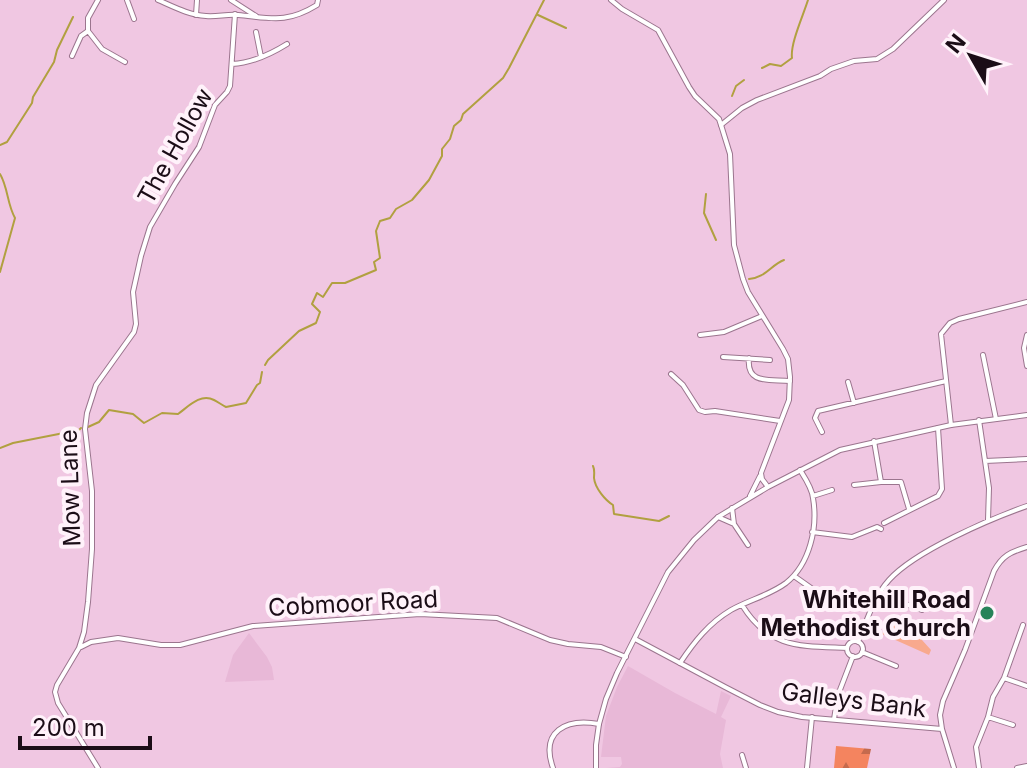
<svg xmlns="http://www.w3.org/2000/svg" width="1027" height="768" viewBox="0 0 1027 768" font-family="Inter,sans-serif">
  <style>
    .built { fill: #e8b8d7 }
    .grass { fill: #f8a98e }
    .forest { fill: url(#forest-firs) }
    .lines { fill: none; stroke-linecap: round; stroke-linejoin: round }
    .stream { stroke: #b1a040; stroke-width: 2 }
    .minor-casing { stroke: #9b758e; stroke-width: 6 }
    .tertiary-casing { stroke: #9b758e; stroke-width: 6 }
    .minor { stroke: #fff; stroke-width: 4 }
    .tertiary { stroke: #fff; stroke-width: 4 }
    .poi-dot { fill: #278359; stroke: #fff2fa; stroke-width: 3 }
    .labels { text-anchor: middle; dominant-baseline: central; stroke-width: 8; stroke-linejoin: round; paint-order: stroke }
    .street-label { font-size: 24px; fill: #1b0d17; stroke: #fff2fa }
    .poi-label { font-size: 24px; font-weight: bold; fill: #1b0d17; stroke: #fff2fa; text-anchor: end }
  </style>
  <defs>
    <pattern id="forest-firs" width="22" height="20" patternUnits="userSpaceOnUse" patternTransform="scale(2)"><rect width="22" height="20" fill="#f4845f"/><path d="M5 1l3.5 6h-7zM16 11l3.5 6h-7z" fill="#c56a4d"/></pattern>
  </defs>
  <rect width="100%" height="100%" fill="#f0c7e2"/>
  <!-- built -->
  <path class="built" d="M 249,633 L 267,657 L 272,667 L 274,680 L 225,682 L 233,655 Z
    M 628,666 L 675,693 L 716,714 L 721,691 L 731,696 L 721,717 L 726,720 L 720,754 L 723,768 L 606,768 L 620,767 L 622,764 L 621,757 L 601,757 L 606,716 L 617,687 Z"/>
  <!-- grass -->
  <path class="grass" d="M 888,620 L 916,629 L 920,622 L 922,640 L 931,650 L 929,655 L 882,634 Z"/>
  <!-- forest -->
  <path class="forest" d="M 836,746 L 871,749 L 867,768 L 834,768 Z"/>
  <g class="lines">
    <!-- stream -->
    <path class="stream" d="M 538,15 L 566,28
      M 762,68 L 770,64 L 781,66 L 792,58 C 790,44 803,16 808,0
      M 732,96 L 736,86 L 744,80
      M 0,145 L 7,142 L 32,103 L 33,97 L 54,62 L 57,50 L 73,17
      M 0,174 C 8,187 7,204 15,218 L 0,272
      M 706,194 L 704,213 L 716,240
      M 749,279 C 765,278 771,265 784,260
      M 265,365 L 268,360 L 299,331 L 316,323 L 320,312 L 312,304 L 317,293 L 323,297 L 332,283 L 345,283 L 376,270 L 374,262 L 380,258 L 376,231 L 380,221 L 390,218 L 396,209 L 412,200 L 429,180 L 442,156 L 442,149 L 450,139 L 454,126 L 461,120 L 463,114 L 503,78 L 509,68 L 544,0
      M 88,427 L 99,422 L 109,410 L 133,414 L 144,423 L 162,413 L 178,414 C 188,407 200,393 214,400 C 218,402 222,405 226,407 L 246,403 L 257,385 L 260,383 L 262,372
      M 0,448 L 13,443 L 79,430 L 81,428
      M 593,466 C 595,470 594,474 594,478 C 595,488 605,500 613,505 L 614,514 L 659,521 L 669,516"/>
    <defs>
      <path id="minor" d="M 127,0 L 134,19
        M 231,0 L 256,16
        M 196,15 L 197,0
        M 88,31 L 102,49 L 125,62
        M 256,32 L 261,57
        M 72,56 L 81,36 L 88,31 L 88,18 L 98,0
        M 232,64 C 251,63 271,54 287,44
        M 721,125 L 742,108 L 757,100 L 820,76 L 831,69 L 854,61 L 877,59 L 893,49 L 944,0
        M 700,335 L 724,332 L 762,316
        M 1027,335 L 1024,348 L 1027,366
        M 983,355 L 996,419
        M 723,357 L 770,360
        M 749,358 C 746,385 770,379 790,381
        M 671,374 L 683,385 L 699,410 L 705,412 L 715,411 L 780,421
        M 848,382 L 854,403
        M 979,420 L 989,488 L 988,520
        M 951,425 L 941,334 L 950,323 L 959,319 L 1027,302
        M 822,432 L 815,418 L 818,411 L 946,381
        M 874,441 L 881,482 L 901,482 L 909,509
        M 985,461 L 1027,459
        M 854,485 L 881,482
        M 813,496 L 832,490
        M 732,508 L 734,524 L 748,545
        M 718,517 L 734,524
        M 884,523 L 938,496 L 942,489 L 938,428
        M 812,532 L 852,537 L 877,527 L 881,529
        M 794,576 L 828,600
        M 881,591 L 903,603 L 922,610
        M 742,605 C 769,649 801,646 847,648
        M847 649a8 8 0 1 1 16 0a8 8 0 1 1-16 0Z
        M 858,642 C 867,621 873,598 889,580 C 915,551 990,519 1027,506
        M 81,647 L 91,642 L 118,638 L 161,645 L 180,645 L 253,626 L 420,614 L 497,618 L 550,640 L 568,644 L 601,647 L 626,657
        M 862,652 L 896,666
        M 680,663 C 694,642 709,623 731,610 C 749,600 770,595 786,583 C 810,564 818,527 813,498 C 812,488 805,478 800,470
        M 1004,678 L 1027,686
        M 988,717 L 1013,725
        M 834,719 L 838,695 L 853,656
        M 742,755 L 746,768
        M 98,768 L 58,703 L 55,692 L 57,685 L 79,648 L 84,632 L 88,602 L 92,549 L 92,491 L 85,429 L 87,413 L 96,385 L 134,332 L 136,324 L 133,292 L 141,256 L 150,227 L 175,184 L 199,147 L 215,105 L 227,92 L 230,86 L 235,14
        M 553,768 C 540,731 566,718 599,724
        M 807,768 L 812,717
        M 979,768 L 976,747 L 988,717 L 993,697 L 1004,678 L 1023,625
        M 1017,768 L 1027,766"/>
      <path id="tertiary" d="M 158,0 C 174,7 189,15 206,16 C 217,17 227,14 238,15 C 271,18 286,24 317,5 L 318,0
        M 611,0 L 622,9 L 658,30 L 689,87 L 695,96 L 719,119 L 721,125 L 730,154 L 734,245 L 743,279 L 748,292 L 783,349 L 788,359 L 790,377 L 789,400 L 761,473 L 762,479 L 768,487
        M 750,496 L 760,476
        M 635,639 L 725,687 L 760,705 L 778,712 L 802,717 L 942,729
        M 596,768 L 596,745 L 599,724 L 606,699 L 617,673 L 668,572 L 694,540 L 718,517 L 768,487 L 840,450 L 951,425 L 1027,415
        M 954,768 L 942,729 L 940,715 L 943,701 L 965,650 L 994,571 C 1002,556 1010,552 1027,547"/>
    </defs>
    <!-- minor casing -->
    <use href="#minor" class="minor-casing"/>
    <!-- tertiary casing -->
    <use href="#tertiary" class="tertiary-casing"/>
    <!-- minor -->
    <use href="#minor" class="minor"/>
    <!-- tertiary -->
    <use href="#tertiary" class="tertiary"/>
  </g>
  <!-- markers -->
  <circle class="poi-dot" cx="987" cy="613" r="8"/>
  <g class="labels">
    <!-- street labels -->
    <g class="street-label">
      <text transform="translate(175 146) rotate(-61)">The Hollow</text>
      <text transform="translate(70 488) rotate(-92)">Mow Lane</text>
      <text transform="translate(353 603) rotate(-3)">Cobmoor Road</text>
      <text transform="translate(854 700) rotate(7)">Galleys Bank</text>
    </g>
    <!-- poi labels -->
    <g class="poi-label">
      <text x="971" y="599">Whitehill Road<tspan x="971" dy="28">Methodist Church</tspan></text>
    </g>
  </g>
  <!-- north arrow -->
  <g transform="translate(971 56) rotate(309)" stroke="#fff2fa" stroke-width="6" paint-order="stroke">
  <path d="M0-6L14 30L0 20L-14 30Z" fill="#1b0d17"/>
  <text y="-12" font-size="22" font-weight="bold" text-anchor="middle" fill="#1b0d17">N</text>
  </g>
  <!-- scale -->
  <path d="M20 736v12h130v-12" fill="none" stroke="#1b0d17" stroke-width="4"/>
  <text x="32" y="736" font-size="24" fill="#1b0d17" stroke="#fff2fa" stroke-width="6" paint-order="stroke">200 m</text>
</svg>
